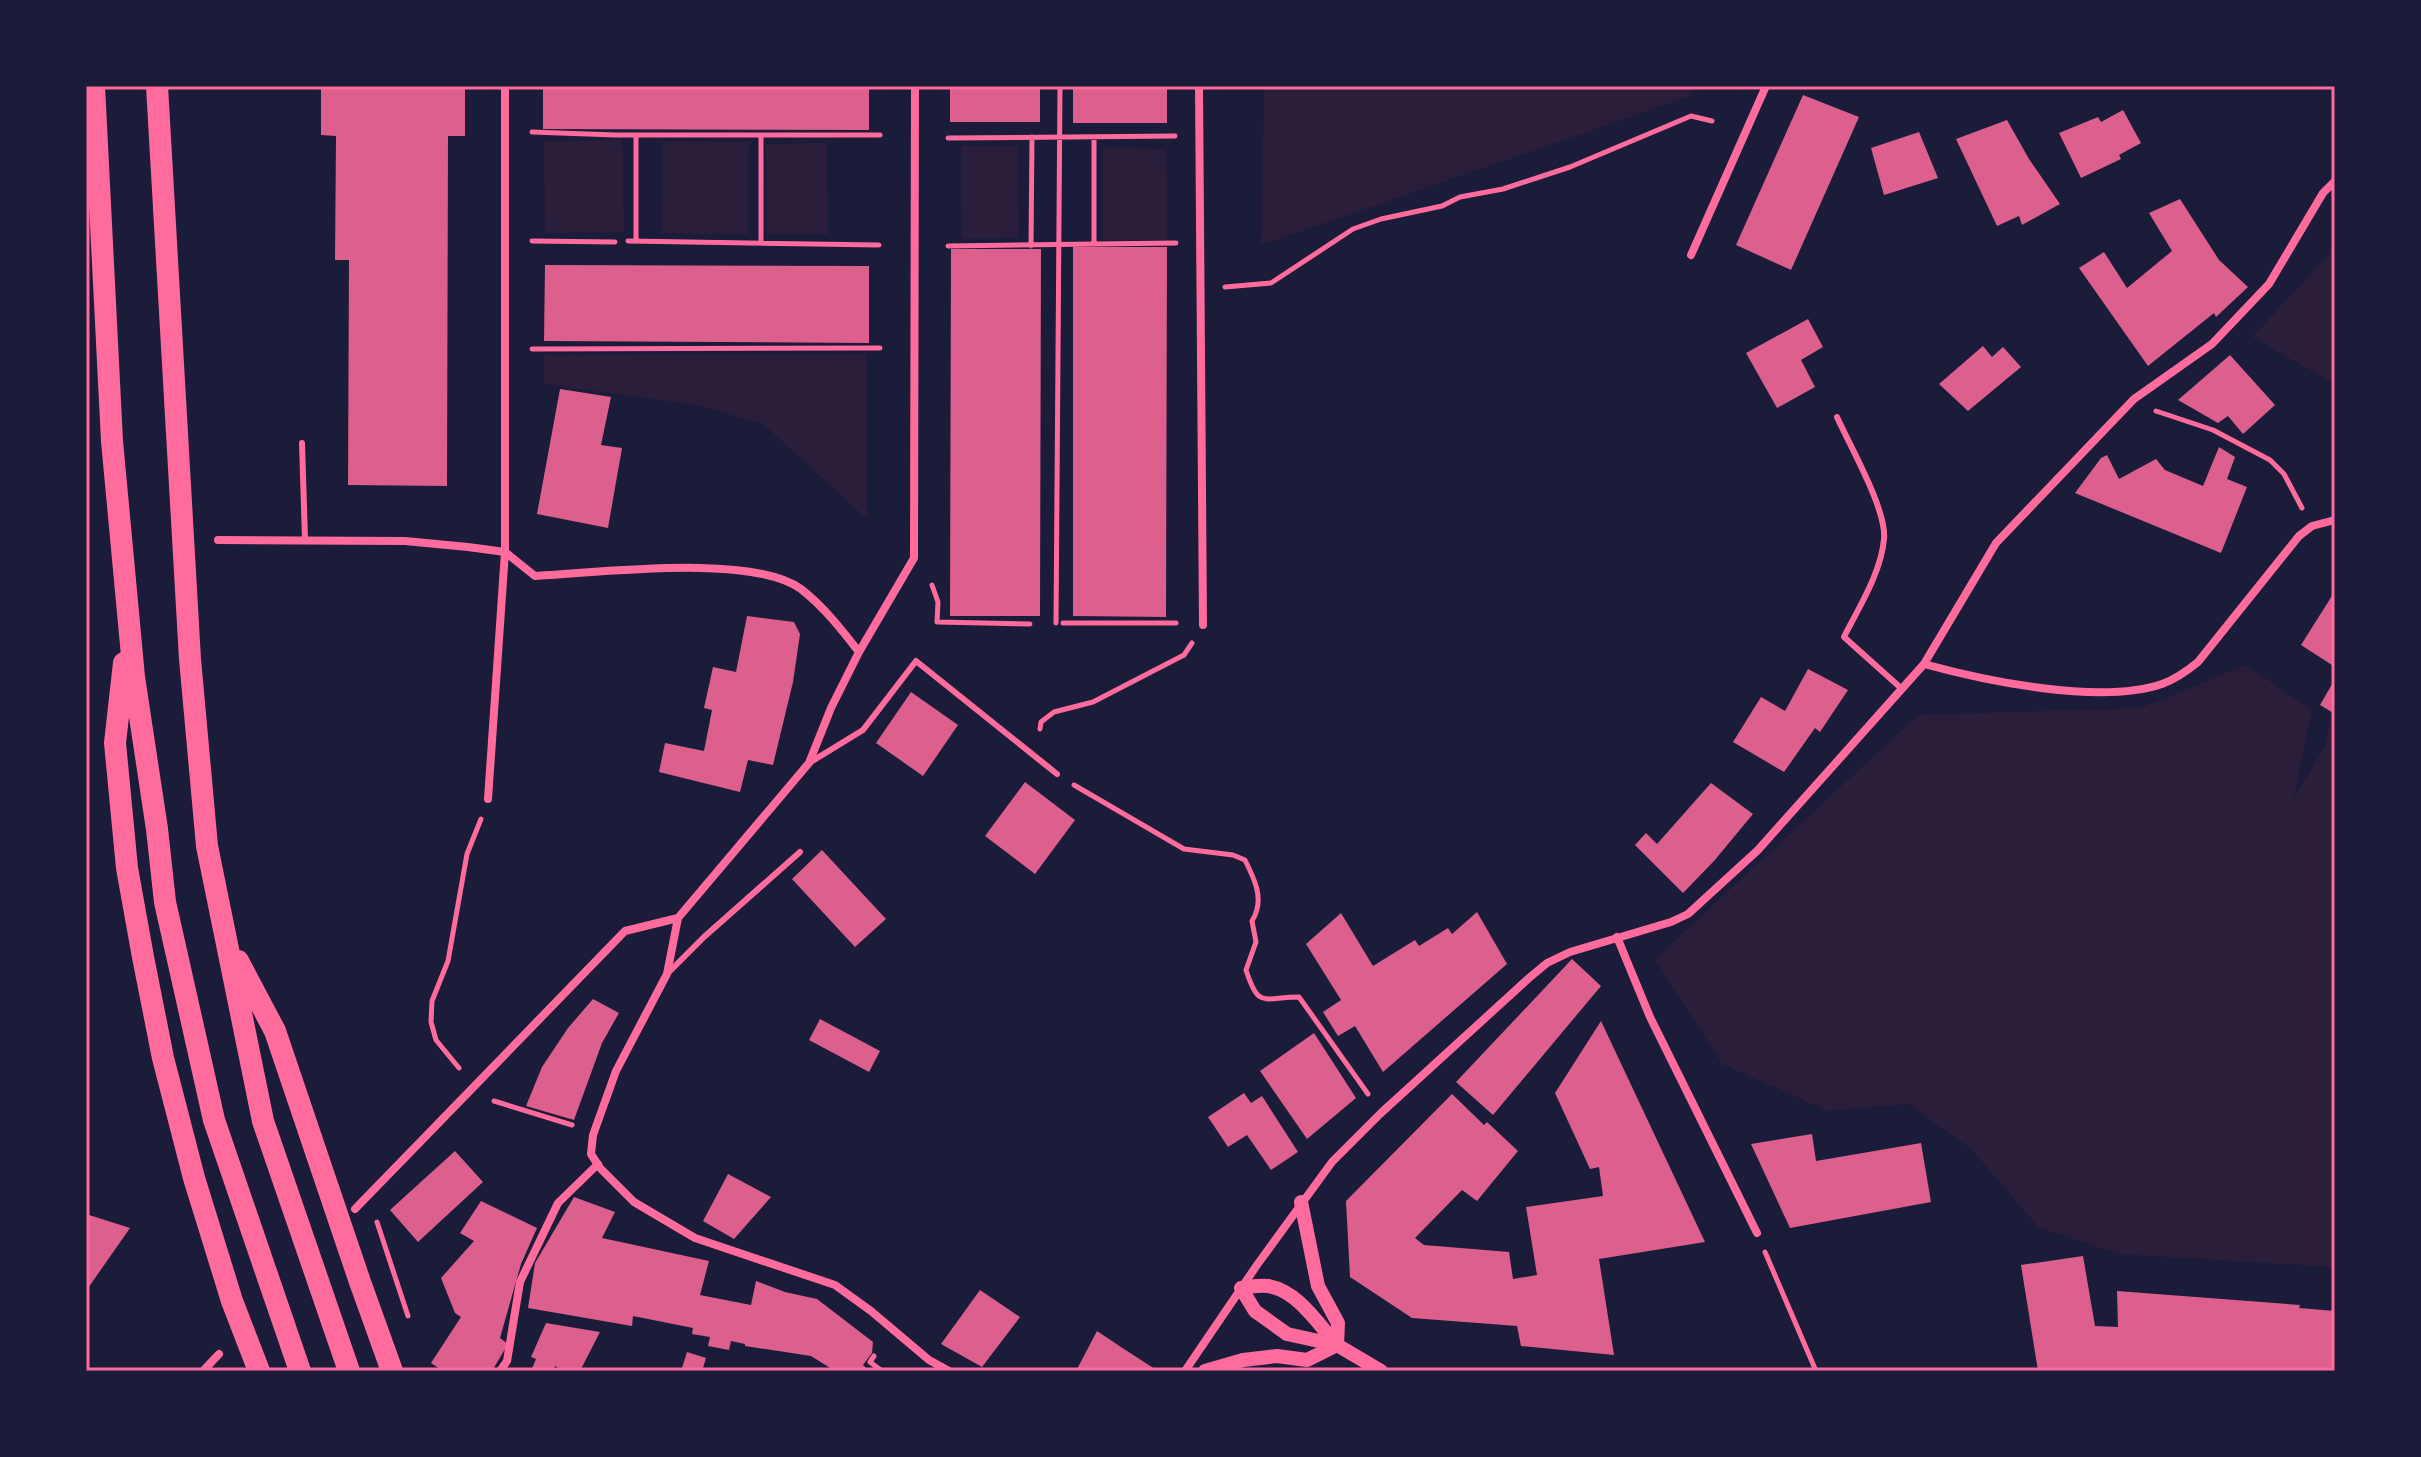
<svg xmlns="http://www.w3.org/2000/svg" width="2421" height="1457" viewBox="0 0 2421 1457" font-family="Signika,sans-serif">
  <style>
    .green { fill: #2a1e3b }
    .building { fill: #dd5f8e }
    .lines { fill: none; stroke-linecap: round; stroke-linejoin: round }
    .path { stroke: #ff6b9d; stroke-width: 5 }
    .service { stroke: #ff6b9d; stroke-width: 6 }
    .minor { stroke: #ff6b9d; stroke-width: 8 }
    .tertiary { stroke: #ff6b9d; stroke-width: 14 }
    .trunk { stroke: #ff6b9d; stroke-width: 22 }
    .neatline { fill: none; stroke: #ff6b9d; stroke-width: 3 }
  </style>
  <rect width="100%" height="100%" fill="#1b1b3a"/>
  <!-- green -->
  <path class="green" d="M 1264,86 L 1698,86 L 1688,97 L 1261,245 Z
    M 622,140 L 624,232 L 545,233 L 544,141 Z
    M 663,141 L 749,142 L 748,234 L 662,233 Z
    M 827,143 L 828,234 L 767,234 L 766,144 Z
    M 961,146 L 1018,146 L 1019,238 L 962,239 Z
    M 1103,148 L 1166,149 L 1167,240 L 1103,240 Z
    M 2335,248 L 2335,384 L 2252,337 Z
    M 867,354 L 867,519 L 763,424 L 697,405 L 544,384 L 544,355 Z
    M 2246,665 L 2312,710 L 2293,800 L 2326,744 L 2330,716 L 2335,719 L 2335,1267 L 2118,1254 L 2038,1227 L 1971,1149 L 1909,1104 L 1828,1111 L 1722,1064 L 1655,959 L 1918,715 L 2141,708 Z"/>
  <!-- building -->
  <path class="building" d="M 321,86 L 465,86 L 465,136 L 448,136 L 447,486 L 348,485 L 349,260 L 335,260 L 336,136 L 321,135 Z
    M 543,86 L 869,86 L 869,130 L 543,129 Z
    M 950,86 L 1040,86 L 1040,122 L 950,122 Z
    M 1073,86 L 1167,86 L 1167,123 L 1073,123 Z
    M 1803,95 L 1859,117 L 1791,270 L 1736,245 Z
    M 2123,110 L 2141,143 L 2119,155 L 2121,159 L 2081,178 L 2059,133 L 2098,117 L 2101,122 Z
    M 2007,120 L 2029,159 L 2060,204 L 2022,225 L 2019,216 L 1997,226 L 1956,139 Z
    M 1919,132 L 1938,178 L 1884,195 L 1871,148 Z
    M 2180,199 L 2219,260 L 2248,287 L 2216,317 L 2214,313 L 2148,366 L 2079,268 L 2104,252 L 2127,288 L 2172,251 L 2149,213 Z
    M 1073,247 L 1167,247 L 1166,617 L 1073,616 Z
    M 951,249 L 1041,249 L 1040,616 L 950,616 Z
    M 545,265 L 869,266 L 869,343 L 544,341 Z
    M 1808,319 L 1823,347 L 1801,360 L 1815,387 L 1777,408 L 1746,353 Z
    M 1983,346 L 1992,357 L 2003,347 L 2021,367 L 1968,411 L 1939,384 Z
    M 2230,355 L 2275,405 L 2243,434 L 2228,416 L 2218,423 L 2178,400 Z
    M 560,389 L 611,397 L 601,445 L 622,448 L 608,528 L 537,514 Z
    M 2219,447 L 2235,457 L 2227,479 L 2247,487 L 2221,553 L 2075,493 L 2101,458 L 2107,455 L 2119,479 L 2156,459 L 2165,470 L 2203,486 Z
    M 2335,591 L 2335,667 L 2301,645 Z
    M 747,616 L 794,622 L 800,634 L 793,682 L 773,765 L 748,760 L 740,792 L 659,772 L 665,743 L 704,751 L 712,710 L 704,708 L 713,667 L 736,672 Z
    M 1808,669 L 1848,690 L 1820,732 L 1815,728 L 1784,772 L 1733,742 L 1761,697 L 1785,711 Z
    M 2335,679 L 2335,714 L 2320,705 Z
    M 911,692 L 958,725 L 923,776 L 876,743 Z
    M 1025,782 L 1075,820 L 1035,874 L 985,836 Z
    M 1711,783 L 1753,814 L 1714,861 L 1683,893 L 1635,845 L 1646,833 L 1657,844 Z
    M 822,850 L 886,919 L 855,947 L 792,879 Z
    M 1477,912 L 1507,964 L 1383,1072 L 1355,1026 L 1338,1036 L 1323,1012 L 1341,1000 L 1306,944 L 1341,913 L 1373,966 L 1415,940 L 1419,946 L 1448,928 L 1452,934 Z
    M 1572,959 L 1601,986 L 1493,1115 L 1456,1082 Z
    M 593,999 L 619,1013 L 602,1043 L 574,1120 L 526,1106 L 542,1067 L 568,1028 Z
    M 820,1019 L 880,1051 L 869,1072 L 809,1040 Z
    M 1601,1021 L 1705,1242 L 1599,1259 L 1614,1355 L 1521,1346 L 1517,1326 L 1412,1318 L 1350,1277 L 1346,1201 L 1452,1094 L 1484,1125 L 1487,1122 L 1518,1151 L 1477,1201 L 1462,1190 L 1415,1238 L 1424,1245 L 1509,1252 L 1513,1279 L 1537,1275 L 1526,1207 L 1603,1196 L 1599,1167 L 1590,1169 L 1555,1093 Z
    M 1314,1033 L 1356,1098 L 1307,1139 L 1260,1071 Z
    M 1244,1093 L 1251,1103 L 1262,1096 L 1298,1152 L 1271,1170 L 1247,1135 L 1228,1147 L 1208,1117 Z
    M 1812,1134 L 1816,1161 L 1921,1143 L 1931,1202 L 1790,1228 L 1751,1144 Z
    M 455,1151 L 483,1182 L 418,1242 L 390,1210 Z
    M 728,1174 L 771,1197 L 734,1239 L 703,1221 Z
    M 574,1197 L 615,1212 L 602,1238 L 709,1261 L 700,1295 L 751,1305 L 756,1281 L 785,1292 L 817,1299 L 873,1342 L 872,1353 L 863,1365 L 869,1371 L 835,1371 L 811,1356 L 745,1346 L 745,1344 L 731,1341 L 729,1350 L 708,1346 L 710,1337 L 692,1334 L 693,1328 L 633,1316 L 632,1326 L 528,1308 L 535,1263 Z
    M 481,1201 L 537,1228 L 521,1264 L 500,1338 L 508,1344 L 492,1371 L 443,1371 L 431,1363 L 461,1317 L 455,1313 L 441,1278 L 474,1241 L 460,1233 Z
    M 86,1214 L 130,1228 L 86,1291 Z
    M 2083,1256 L 2095,1326 L 2118,1327 L 2117,1291 L 2300,1305 L 2299,1308 L 2335,1311 L 2335,1371 L 2038,1371 L 2021,1265 Z
    M 980,1290 L 1020,1317 L 982,1367 L 941,1344 Z
    M 546,1323 L 600,1332 L 580,1371 L 564,1371 L 555,1366 L 553,1371 L 531,1371 L 536,1359 L 531,1357 Z
    M 1097,1331 L 1124,1349 L 1158,1371 L 1076,1371 Z
    M 687,1352 L 706,1358 L 702,1371 L 681,1371 Z"/>
  <g class="lines">
    <!-- path -->
    <path class="path" d="M 532,132 L 615,135 L 880,135
      M 636,135 L 636,241
      M 761,135 L 761,243
      M 1094,137 L 1094,245
      M 948,138 L 1175,136
      M 532,241 L 615,242
      M 628,241 L 879,245
      M 948,246 L 1176,243
      M 1031,246 L 1032,137
      M 1225,287 L 1271,283 L 1353,229 L 1381,219 L 1442,206 L 1460,197 L 1503,189 L 1570,167 L 1691,116 L 1712,121
      M 532,349 L 880,348
      M 2156,411 L 2213,430 L 2270,460 L 2284,474 L 2302,508
      M 932,585 L 938,602 L 937,622 L 1030,624
      M 1056,623 L 1060,86
      M 1063,623 L 1176,623
      M 1040,729 L 1041,722 L 1054,712 L 1093,702 L 1184,655 L 1192,643
      M 1074,785 L 1184,849 L 1233,855 L 1245,860 C 1255,880 1265,900 1252,921 L 1256,942 L 1246,970 C 1259,1010 1263,997 1299,997 L 1368,1094
      M 459,1068 L 436,1040 L 431,1022 L 432,1001 L 448,961 L 467,854 L 481,819
      M 494,1101 L 572,1125
      M 377,1222 L 408,1316
      M 1765,1252 L 1816,1371
      M 874,1356 L 870,1362 L 882,1371"/>
    <!-- service -->
    <path class="service" d="M 1837,417 C 1850,446 1887,510 1884,539 C 1881,573 1859,607 1844,637 L 1902,689
      M 302,443 L 305,539
      M 809,763 L 863,730 L 916,661 L 1057,774
      M 667,974 L 704,937 L 800,852"/>
    <!-- minor -->
    <path class="minor" d="M 915,86 L 914,558 L 859,652 L 831,708 L 809,763 L 678,918 L 667,974 L 616,1071 L 593,1135 L 591,1154 L 600,1168 L 634,1202 L 695,1238 L 835,1285 L 871,1311 L 929,1360 L 949,1371
      M 1199,86 L 1203,625
      M 1691,255 L 1766,86
      M 218,540 L 405,541 L 468,547 L 505,552 L 535,576 C 597,573 752,553 801,589 C 823,606 842,630 859,652
      M 1924,664 C 1986,681 2100,705 2162,684 C 2176,679 2187,671 2198,662 L 2299,536 L 2312,526 L 2335,520
      M 488,799 L 505,552 L 505,86
      M 1617,937 L 1650,1017 L 1757,1233
      M 355,1209 L 625,931 L 678,918
      M 203,1371 L 219,1354
      M 500,1371 L 507,1361 L 520,1282 L 558,1203 L 598,1164
      M 1185,1371 L 1257,1265 L 1332,1162 L 1381,1113 L 1529,978 L 1547,963 L 1570,952 L 1671,922 L 1688,914 L 1758,850 L 1924,664 L 1996,543 L 2134,399 L 2212,344 L 2269,284 L 2323,193 L 2335,181"/>
    <!-- tertiary -->
    <path class="tertiary" d="M 1301,1202 L 1318,1286 L 1338,1323 L 1337,1345
      M 1337,1345 C 1318,1324 1298,1291 1268,1286 C 1259,1285 1250,1287 1241,1288 L 1255,1311 L 1287,1334 L 1337,1345 L 1381,1371
      M 1205,1371 L 1243,1360 L 1277,1356 L 1307,1360 L 1337,1345"/>
    <!-- trunk -->
    <path class="trunk" d="M 94,86 L 112,441 L 134,677 L 157,829 L 165,902 L 214,1120 L 300,1371
      M 157,86 L 190,659 L 207,846 L 263,1121 L 349,1371
      M 124,663 L 115,743 L 127,868 L 143,957 L 163,1058 L 194,1178 L 232,1301 L 259,1371
      M 238,961 L 275,1031 L 360,1282 L 392,1371"/>
  </g>
  <!-- border -->
  <rect width="2421" height="1457" fill="none" stroke="#1b1b3a" stroke-width="176"/>
  <rect x="88" y="88" width="2245" height="1281" class="neatline"/>
</svg>
